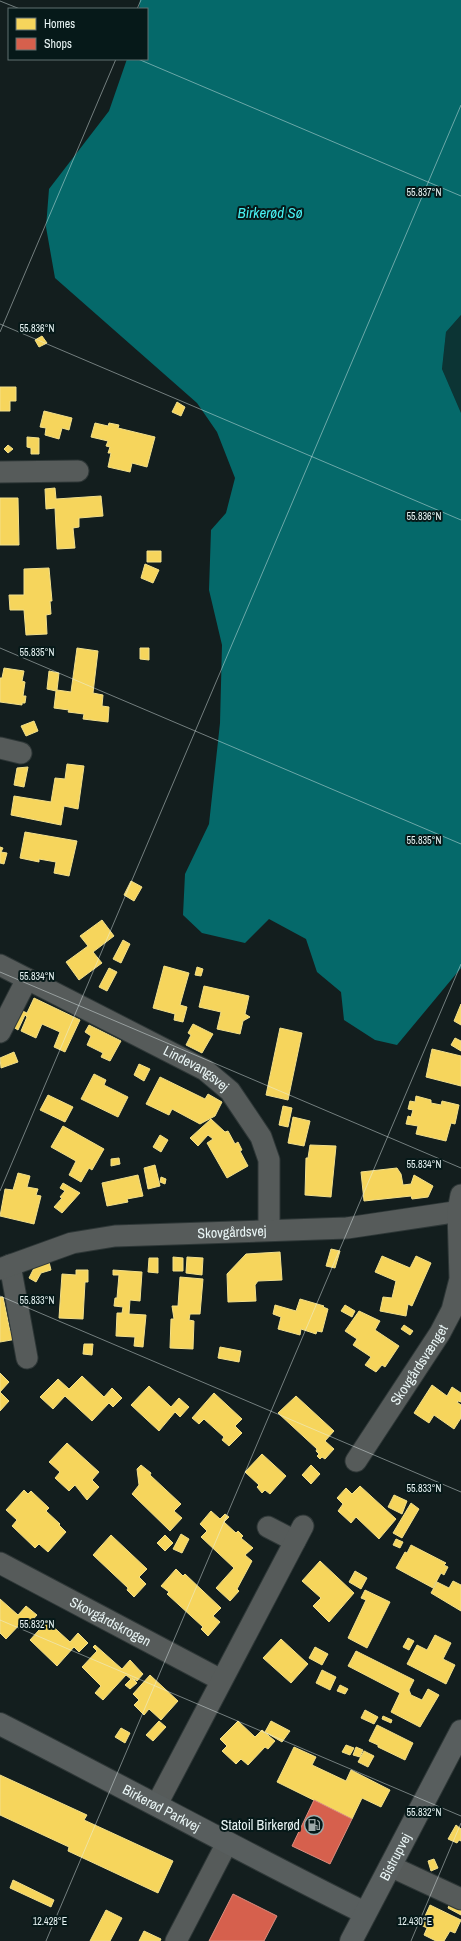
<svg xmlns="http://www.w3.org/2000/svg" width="461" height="1941" viewBox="0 0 461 1941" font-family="'Archivo Narrow',sans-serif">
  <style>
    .green { fill: #0c3434 }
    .water { fill: #05696a }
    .homes { fill: #f6d55c; stroke: #f2df8a }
    .shops { fill: #d6604d; stroke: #dc8d7f }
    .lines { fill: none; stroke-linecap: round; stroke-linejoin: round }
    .street-casing { stroke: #2e3737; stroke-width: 23 }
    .secondary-casing { stroke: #2e3737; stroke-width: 24 }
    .street { stroke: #565b5a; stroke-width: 21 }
    .secondary { stroke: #585e5e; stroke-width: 22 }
    .ticks { fill: none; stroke: #e9f5f5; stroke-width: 1; stroke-opacity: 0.45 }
    .labels { text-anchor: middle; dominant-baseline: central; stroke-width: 4; stroke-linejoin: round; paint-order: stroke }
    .street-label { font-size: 14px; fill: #e9f5f5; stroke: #061919 }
    .poi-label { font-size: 14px; fill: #e9f5f5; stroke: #061919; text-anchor: end }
    .water-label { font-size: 15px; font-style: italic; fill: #47f1f2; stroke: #061919 }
    .ticks-label { font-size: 10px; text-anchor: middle; fill: #e9f5f5; stroke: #061919; stroke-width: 4; stroke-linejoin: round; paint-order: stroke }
  </style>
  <rect width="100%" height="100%" fill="#131e1e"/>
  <!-- green -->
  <path class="green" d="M 461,315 L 461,413 L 442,369 L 446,332 Z"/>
  <!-- water -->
  <path class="water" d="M 140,0 L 461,0 L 461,315 L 446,332 L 442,369 L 461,413 L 461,968 L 397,1045 L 375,1040 L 344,1020 L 341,992 L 317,972 L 306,939 L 269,919 L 245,943 L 202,933 L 183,915 L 185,874 L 209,824 L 220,723 L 222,645 L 209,590 L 211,530 L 226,513 L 235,478 L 217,432 L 197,403 L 55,278 L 46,227 L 49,189 L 109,111 L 127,59 L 147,59 L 147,9 L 139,9 Z"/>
  <!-- homes -->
  <path class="homes" d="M 42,336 L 47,343 L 39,347 L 35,340 Z
    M 0,387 L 16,387 L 16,401 L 10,401 L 10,411 L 0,411 Z
    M 177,402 L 185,407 L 181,416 L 172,412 Z
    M 44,411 L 72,418 L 69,430 L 62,428 L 59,439 L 45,435 L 46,428 L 40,427 Z
    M 95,423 L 108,426 L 109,423 L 119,425 L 118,428 L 155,437 L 147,467 L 132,463 L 130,472 L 108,467 L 111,453 L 108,453 L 110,447 L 106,446 L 108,441 L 91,437 Z
    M 27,437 L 39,438 L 39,454 L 31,454 L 31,448 L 27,447 Z
    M 8,445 L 13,449 L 8,453 L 4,449 Z
    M 55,488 L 56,499 L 101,496 L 103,516 L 79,518 L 79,527 L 73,528 L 75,548 L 57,549 L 55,508 L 46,509 L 45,489 Z
    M 0,498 L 18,498 L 19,545 L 0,545 Z
    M 147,551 L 161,551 L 161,562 L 147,562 Z
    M 145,564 L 159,570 L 153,583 L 141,578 Z
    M 49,568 L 52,601 L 50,601 L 51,614 L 46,615 L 47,634 L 26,635 L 24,610 L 10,610 L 9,595 L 24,595 L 24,569 Z
    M 77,648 L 98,651 L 93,693 L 103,695 L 102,706 L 109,707 L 108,722 L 83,719 L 84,714 L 68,712 L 69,710 L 54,708 L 56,691 L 47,689 L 49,671 L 59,673 L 57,690 L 71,692 Z
    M 140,648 L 149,648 L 149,660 L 140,659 Z
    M 4,668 L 24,671 L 22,681 L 25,682 L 23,696 L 26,696 L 25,703 L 22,703 L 22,705 L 0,702 L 0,678 L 2,678 Z
    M 34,721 L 38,731 L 26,736 L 21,726 Z
    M 67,764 L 84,766 L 78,809 L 64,806 L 61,825 L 11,815 L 14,796 L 51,802 L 55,778 L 65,779 Z
    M 28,767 L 24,787 L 14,785 L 17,768 Z
    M 25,832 L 77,841 L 69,876 L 54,873 L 56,862 L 39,859 L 39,862 L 20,858 Z
    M 0,847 L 3,848 L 1,852 L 7,853 L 4,864 L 0,863 Z
    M 131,881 L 142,887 L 134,901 L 124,895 Z
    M 102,920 L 114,936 L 93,952 L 102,963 L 79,980 L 66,962 L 88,946 L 80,936 Z
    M 123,940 L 130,944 L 121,963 L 113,959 Z
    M 164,966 L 189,973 L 180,1005 L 187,1007 L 183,1022 L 174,1020 L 175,1014 L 153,1008 Z
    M 197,967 L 203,969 L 201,976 L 195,975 Z
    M 109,968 L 117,972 L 107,991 L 99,987 Z
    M 204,986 L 249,996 L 245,1014 L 250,1017 L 243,1021 L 240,1034 L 217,1029 L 221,1012 L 199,1007 Z
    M 34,998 L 80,1020 L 65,1052 L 54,1047 L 60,1032 L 42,1024 L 36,1038 L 21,1031 L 27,1017 L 25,1015 L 18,1030 L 10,1025 L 18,1009 L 27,1013 Z
    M 461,1004 L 461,1025 L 454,1021 Z
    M 193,1024 L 213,1034 L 202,1053 L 186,1045 L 191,1035 L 188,1033 Z
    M 89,1025 L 121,1041 L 110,1061 L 101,1057 L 103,1053 L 87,1045 L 91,1036 L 85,1032 Z
    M 280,1028 L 302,1033 L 288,1100 L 266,1095 Z
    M 455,1038 L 461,1041 L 461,1051 L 451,1045 Z
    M 432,1049 L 461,1056 L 461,1086 L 426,1077 Z
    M 14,1052 L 18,1062 L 1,1068 L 0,1058 Z
    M 139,1064 L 150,1069 L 144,1081 L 134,1075 Z
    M 94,1074 L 106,1080 L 104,1085 L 128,1097 L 118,1117 L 81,1099 Z
    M 160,1077 L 205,1099 L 208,1094 L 222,1102 L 215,1116 L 200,1124 L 172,1109 L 169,1115 L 146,1104 Z
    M 48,1095 L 73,1107 L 65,1122 L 40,1110 Z
    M 416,1096 L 431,1100 L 431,1103 L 441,1105 L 442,1101 L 459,1105 L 455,1124 L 451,1123 L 446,1141 L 416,1134 L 418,1126 L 406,1124 L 408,1116 L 411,1117 L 413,1110 L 408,1109 L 410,1101 L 415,1102 Z
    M 283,1106 L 292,1108 L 288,1127 L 279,1125 Z
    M 293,1117 L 310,1121 L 304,1146 L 288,1143 Z
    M 211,1119 L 225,1132 L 228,1131 L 235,1144 L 238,1142 L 242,1150 L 240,1151 L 248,1166 L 227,1178 L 207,1143 L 213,1139 L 208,1135 L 198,1146 L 190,1138 Z
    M 63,1126 L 104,1149 L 92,1170 L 89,1168 L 81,1182 L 69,1175 L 76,1161 L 51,1147 Z
    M 160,1135 L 168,1140 L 161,1152 L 153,1147 Z
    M 310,1145 L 336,1146 L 331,1197 L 305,1195 L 306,1158 L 308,1158 Z
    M 119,1158 L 120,1164 L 111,1166 L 111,1159 Z
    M 155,1165 L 160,1186 L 148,1189 L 144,1168 Z
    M 397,1168 L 401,1174 L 403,1185 L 411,1184 L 414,1175 L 433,1186 L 428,1197 L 412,1199 L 411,1196 L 364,1201 L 361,1172 Z
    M 18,1173 L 30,1176 L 27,1187 L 38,1189 L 36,1195 L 41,1196 L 34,1224 L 0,1216 L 5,1189 L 13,1190 Z
    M 138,1175 L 143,1196 L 127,1199 L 128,1202 L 107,1206 L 102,1183 Z
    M 161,1177 L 166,1179 L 165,1184 L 160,1182 Z
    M 63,1183 L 80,1193 L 62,1213 L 54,1207 L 62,1198 L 60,1197 L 65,1191 L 60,1188 Z
    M 331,1249 L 340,1251 L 335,1268 L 326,1266 Z
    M 280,1252 L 282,1280 L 258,1281 L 255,1285 L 256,1301 L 228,1302 L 227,1274 L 246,1254 Z
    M 382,1256 L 410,1268 L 416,1256 L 431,1263 L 412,1306 L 408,1304 L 406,1316 L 380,1311 L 383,1297 L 392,1298 L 396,1281 L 375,1272 Z
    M 173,1257 L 183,1258 L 183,1271 L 173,1271 Z
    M 187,1257 L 203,1258 L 202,1275 L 186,1273 Z
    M 149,1258 L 158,1258 L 158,1273 L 148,1272 Z
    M 49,1262 L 51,1270 L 41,1273 L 36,1282 L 29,1278 L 35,1266 Z
    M 76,1270 L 88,1270 L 88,1282 L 85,1282 L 83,1319 L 59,1318 L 62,1274 L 76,1275 Z
    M 113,1270 L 142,1272 L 140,1301 L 130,1300 L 129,1314 L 146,1315 L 143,1347 L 134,1346 L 135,1337 L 116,1336 L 117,1313 L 122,1313 L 123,1307 L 114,1306 L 115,1298 L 117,1298 L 119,1275 L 113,1275 Z
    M 180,1277 L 203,1279 L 200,1314 L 190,1314 L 189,1320 L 194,1321 L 193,1349 L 170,1348 L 171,1319 L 174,1319 L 172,1306 L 178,1306 Z
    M 0,1297 L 3,1297 L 10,1331 L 15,1330 L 17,1339 L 0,1342 Z
    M 300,1299 L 324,1306 L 323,1307 L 328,1309 L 322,1332 L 317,1331 L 316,1334 L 301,1329 L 300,1335 L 278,1329 L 281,1317 L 273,1314 L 275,1305 L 296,1311 Z
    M 345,1305 L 355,1311 L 352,1317 L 341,1311 Z
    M 359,1311 L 380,1321 L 375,1330 L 399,1346 L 385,1367 L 382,1365 L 376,1372 L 365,1365 L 371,1357 L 353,1345 L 357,1339 L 345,1331 Z
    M 404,1325 L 413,1331 L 410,1335 L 401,1329 Z
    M 84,1344 L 93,1344 L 92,1355 L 83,1354 Z
    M 220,1347 L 241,1351 L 239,1362 L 218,1358 Z
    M 0,1373 L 9,1382 L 0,1392 Z
    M 82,1376 L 104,1397 L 112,1388 L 122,1398 L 113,1407 L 109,1403 L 92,1421 L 65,1396 L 53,1409 L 40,1397 L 58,1379 L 69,1389 Z
    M 432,1385 L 447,1396 L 452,1387 L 461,1393 L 461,1402 L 458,1401 L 457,1402 L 461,1405 L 461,1418 L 454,1429 L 434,1415 L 429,1423 L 414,1413 Z
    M 149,1386 L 171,1407 L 179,1398 L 189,1407 L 180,1417 L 175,1412 L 159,1431 L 131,1405 Z
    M 0,1392 L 9,1401 L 0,1411 Z
    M 214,1393 L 242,1419 L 235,1426 L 242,1433 L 229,1446 L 222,1440 L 224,1437 L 204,1419 L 199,1424 L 192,1418 Z
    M 296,1396 L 334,1431 L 325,1441 L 334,1449 L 325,1459 L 322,1457 L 320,1459 L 317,1456 L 319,1454 L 316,1451 L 317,1449 L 278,1413 Z
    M 67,1443 L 99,1472 L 92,1480 L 99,1487 L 87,1500 L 75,1485 L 69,1491 L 55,1478 L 60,1472 L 49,1462 Z
    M 262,1454 L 286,1476 L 270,1494 L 265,1490 L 262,1493 L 257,1487 L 259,1485 L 245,1472 Z
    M 141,1465 L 151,1473 L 150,1475 L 181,1504 L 174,1511 L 182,1518 L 170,1531 L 132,1494 L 139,1485 L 137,1469 Z
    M 311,1465 L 320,1474 L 311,1484 L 302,1475 Z
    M 360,1486 L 396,1519 L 379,1539 L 356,1517 L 351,1523 L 338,1511 L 343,1504 L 337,1498 L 346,1488 L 352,1494 Z
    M 24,1490 L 28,1494 L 31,1491 L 49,1508 L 46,1511 L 60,1524 L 59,1525 L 66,1532 L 48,1552 L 39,1544 L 35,1548 L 12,1526 L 17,1520 L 6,1510 Z
    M 394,1495 L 407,1501 L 402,1514 L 388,1507 Z
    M 411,1503 L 419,1509 L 402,1538 L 393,1533 Z
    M 211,1511 L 220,1519 L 225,1514 L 229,1517 L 224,1522 L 236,1533 L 238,1531 L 243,1536 L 241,1538 L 253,1548 L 245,1555 L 252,1561 L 237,1589 L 239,1591 L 230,1601 L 216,1588 L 234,1568 L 201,1537 L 207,1531 L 200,1524 Z
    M 181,1534 L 189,1539 L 182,1553 L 173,1549 Z
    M 111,1535 L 147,1569 L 139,1577 L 146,1584 L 134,1597 L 127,1590 L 128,1588 L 93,1555 Z
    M 165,1535 L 173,1543 L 165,1551 L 157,1543 Z
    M 396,1539 L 403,1542 L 400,1548 L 393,1545 Z
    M 411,1545 L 446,1563 L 444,1565 L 448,1567 L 444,1575 L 441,1573 L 433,1588 L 396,1568 L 405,1552 L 407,1553 Z
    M 320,1561 L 354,1593 L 329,1622 L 313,1606 L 321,1598 L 302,1581 Z
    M 176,1569 L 183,1576 L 185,1574 L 221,1608 L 213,1616 L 220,1622 L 208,1636 L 201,1629 L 203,1627 L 167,1594 L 169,1592 L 161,1586 Z
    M 355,1571 L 367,1578 L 361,1589 L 349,1582 Z
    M 453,1581 L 461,1585 L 461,1611 L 431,1593 L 437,1582 L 449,1588 Z
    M 365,1590 L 390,1602 L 367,1648 L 348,1638 L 366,1600 L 361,1598 Z
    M 0,1599 L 18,1615 L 26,1606 L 37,1615 L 28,1625 L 23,1621 L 6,1639 L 0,1633 Z
    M 47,1621 L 70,1642 L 78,1633 L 88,1643 L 79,1652 L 74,1647 L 57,1666 L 30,1640 Z
    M 435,1635 L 451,1643 L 443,1659 L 455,1665 L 446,1684 L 407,1664 L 417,1645 L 427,1650 Z
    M 408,1638 L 414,1641 L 409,1650 L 403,1647 Z
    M 281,1639 L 308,1664 L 291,1683 L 263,1658 Z
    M 95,1645 L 122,1669 L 130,1660 L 143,1674 L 137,1681 L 132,1678 L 137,1683 L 130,1689 L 125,1685 L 131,1679 L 126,1675 L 103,1700 L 95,1693 L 101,1686 L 82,1667 L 97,1651 L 93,1647 Z
    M 315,1647 L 328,1654 L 322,1665 L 309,1658 Z
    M 356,1651 L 414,1680 L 409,1690 L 411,1695 L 422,1700 L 428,1689 L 439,1695 L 420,1727 L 391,1712 L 400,1693 L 348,1666 Z
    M 322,1670 L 336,1677 L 330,1690 L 316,1683 Z
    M 150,1675 L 178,1701 L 161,1720 L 149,1709 L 144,1715 L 134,1705 L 139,1700 L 133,1694 Z
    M 340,1685 L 348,1689 L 345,1694 L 337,1691 Z
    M 365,1710 L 378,1717 L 374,1724 L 361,1718 Z
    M 383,1716 L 392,1720 L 391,1723 L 382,1719 Z
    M 159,1721 L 166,1727 L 153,1741 L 146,1735 Z
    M 238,1721 L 255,1737 L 262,1730 L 275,1741 L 268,1749 L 265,1747 L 248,1765 L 241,1759 L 236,1764 L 222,1751 L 227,1746 L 220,1739 Z
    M 271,1721 L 290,1731 L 282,1742 L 265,1732 Z
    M 377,1725 L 413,1743 L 405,1760 L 378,1747 L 378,1745 L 369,1741 Z
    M 121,1728 L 130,1733 L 125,1743 L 115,1737 Z
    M 346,1745 L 354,1748 L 350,1755 L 342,1752 Z
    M 294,1747 L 316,1757 L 312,1765 L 346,1781 L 351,1770 L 390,1790 L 381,1807 L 362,1798 L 352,1819 L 277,1782 Z
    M 356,1747 L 363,1750 L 360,1757 L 353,1755 Z
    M 364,1751 L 374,1756 L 368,1767 L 358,1762 Z
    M 0,1775 L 87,1815 L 84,1820 L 173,1861 L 158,1893 L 68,1851 L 69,1847 L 0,1815 Z
    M 456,1825 L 461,1829 L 461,1841 L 459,1840 L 457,1843 L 448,1839 Z
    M 434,1859 L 438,1868 L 431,1871 L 428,1861 Z
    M 13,1880 L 54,1900 L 51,1907 L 10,1888 Z
    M 451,1900 L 461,1905 L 461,1915 L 448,1908 Z
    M 430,1905 L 461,1920 L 455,1933 L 450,1931 L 444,1941 L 436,1941 L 424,1935 L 427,1928 L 421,1925 Z
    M 106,1910 L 122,1918 L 110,1941 L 90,1941 Z
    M 144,1931 L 161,1939 L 160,1941 L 139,1941 Z"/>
  <!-- shops -->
  <path class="shops" d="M 314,1800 L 352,1819 L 330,1864 L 292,1846 Z
    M 233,1894 L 277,1916 L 264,1941 L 209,1941 Z"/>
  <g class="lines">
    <defs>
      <g id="street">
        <path d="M 0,472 L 78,471"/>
        <path d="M 0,748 L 21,753"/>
        <path id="s1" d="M 0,965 L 205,1070 L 230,1091 L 261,1137 L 269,1160 L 269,1230"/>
        <path d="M 0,1032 L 27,979"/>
        <path d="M 10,1265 L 27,1358"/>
        <path id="s2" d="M 0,1269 L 72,1243 L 115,1236 L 347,1228 L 461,1211"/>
        <path id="s3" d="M 356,1461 L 440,1333 L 452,1310 L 460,1279 L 458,1211 L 461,1195"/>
        <path d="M 268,1527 L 295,1541"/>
        <path id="s4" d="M 0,1563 L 221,1680"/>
        <path d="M 157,1804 L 303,1526"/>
        <path d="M 390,1866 L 461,1899"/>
        <path d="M 176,1941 L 227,1843"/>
      </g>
      <g id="secondary">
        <path id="s5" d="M 0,1724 C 122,1786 242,1852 365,1913"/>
        <path id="s6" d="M 351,1941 L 461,1731"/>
      </g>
    </defs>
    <!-- street casing -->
    <use href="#street" class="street-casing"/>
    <!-- secondary casing -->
    <use href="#secondary" class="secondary-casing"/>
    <!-- street -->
    <use href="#street" class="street"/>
    <!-- secondary -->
    <use href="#secondary" class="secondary"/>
  </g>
  <!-- ticks -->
  <path class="ticks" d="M 0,1 L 20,9M 137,9 L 141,0M 138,59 L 461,196M 0,324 L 461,520M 0,332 L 116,59M 0,648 L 461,844M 0,972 L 461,1168M 0,1191 L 461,105M 0,1296 L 461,1492M 0,1620 L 461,1816M 46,1941 L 461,964M 411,1941 L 461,1823"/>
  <!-- icons -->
  <defs>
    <symbol id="fuel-ring" viewBox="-11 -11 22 22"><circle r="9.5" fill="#061919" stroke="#9eaaaa" stroke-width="1.5"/><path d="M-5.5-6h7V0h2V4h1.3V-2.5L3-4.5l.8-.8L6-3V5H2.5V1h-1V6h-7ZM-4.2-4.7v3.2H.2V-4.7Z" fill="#9eaaaa"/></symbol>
  </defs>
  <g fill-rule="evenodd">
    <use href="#fuel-ring" x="303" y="1814" width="22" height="22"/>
  </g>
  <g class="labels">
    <!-- street labels -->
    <g class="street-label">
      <text stroke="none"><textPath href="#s1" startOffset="222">Lindevangsvej</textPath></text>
      <text stroke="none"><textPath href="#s2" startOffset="237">Skovgårdsvej</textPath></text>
      <text stroke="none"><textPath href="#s3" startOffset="115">Skovgårdsvænget</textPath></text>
      <text stroke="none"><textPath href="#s4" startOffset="125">Skovgårdskrogen</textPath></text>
      <text stroke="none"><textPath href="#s5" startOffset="182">Birkerød Parkvej</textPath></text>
      <text stroke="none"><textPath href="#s6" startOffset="95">Bistrupvej</textPath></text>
    </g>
    <!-- poi labels -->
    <g class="poi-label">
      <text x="300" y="1825">Statoil Birkerød</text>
    </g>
    <!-- water labels -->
    <g class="water-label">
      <text x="270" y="212">Birkerød Sø</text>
    </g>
  </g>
  <g class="ticks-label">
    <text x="424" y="196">55.837°N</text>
    <text x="37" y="332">55.836°N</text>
    <text x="424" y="520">55.836°N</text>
    <text x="37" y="656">55.835°N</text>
    <text x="424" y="844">55.835°N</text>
    <text x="37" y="980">55.834°N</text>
    <text x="424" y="1168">55.834°N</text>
    <text x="37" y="1304">55.833°N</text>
    <text x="424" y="1492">55.833°N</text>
    <text x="37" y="1628">55.832°N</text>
    <text x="424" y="1816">55.832°N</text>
    <text x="50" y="1925">12.428°E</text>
    <text x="415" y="1925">12.430°E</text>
  </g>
  <!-- legend -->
  <rect x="8" y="8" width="140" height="52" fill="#061919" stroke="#617171"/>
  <rect x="16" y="18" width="20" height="12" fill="#f6d55c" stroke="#617171"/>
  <text x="44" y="28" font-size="12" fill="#e9f5f5">Homes</text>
  <rect x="16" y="38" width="20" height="12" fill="#d6604d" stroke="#617171"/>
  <text x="44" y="48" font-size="12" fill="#e9f5f5">Shops</text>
</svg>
